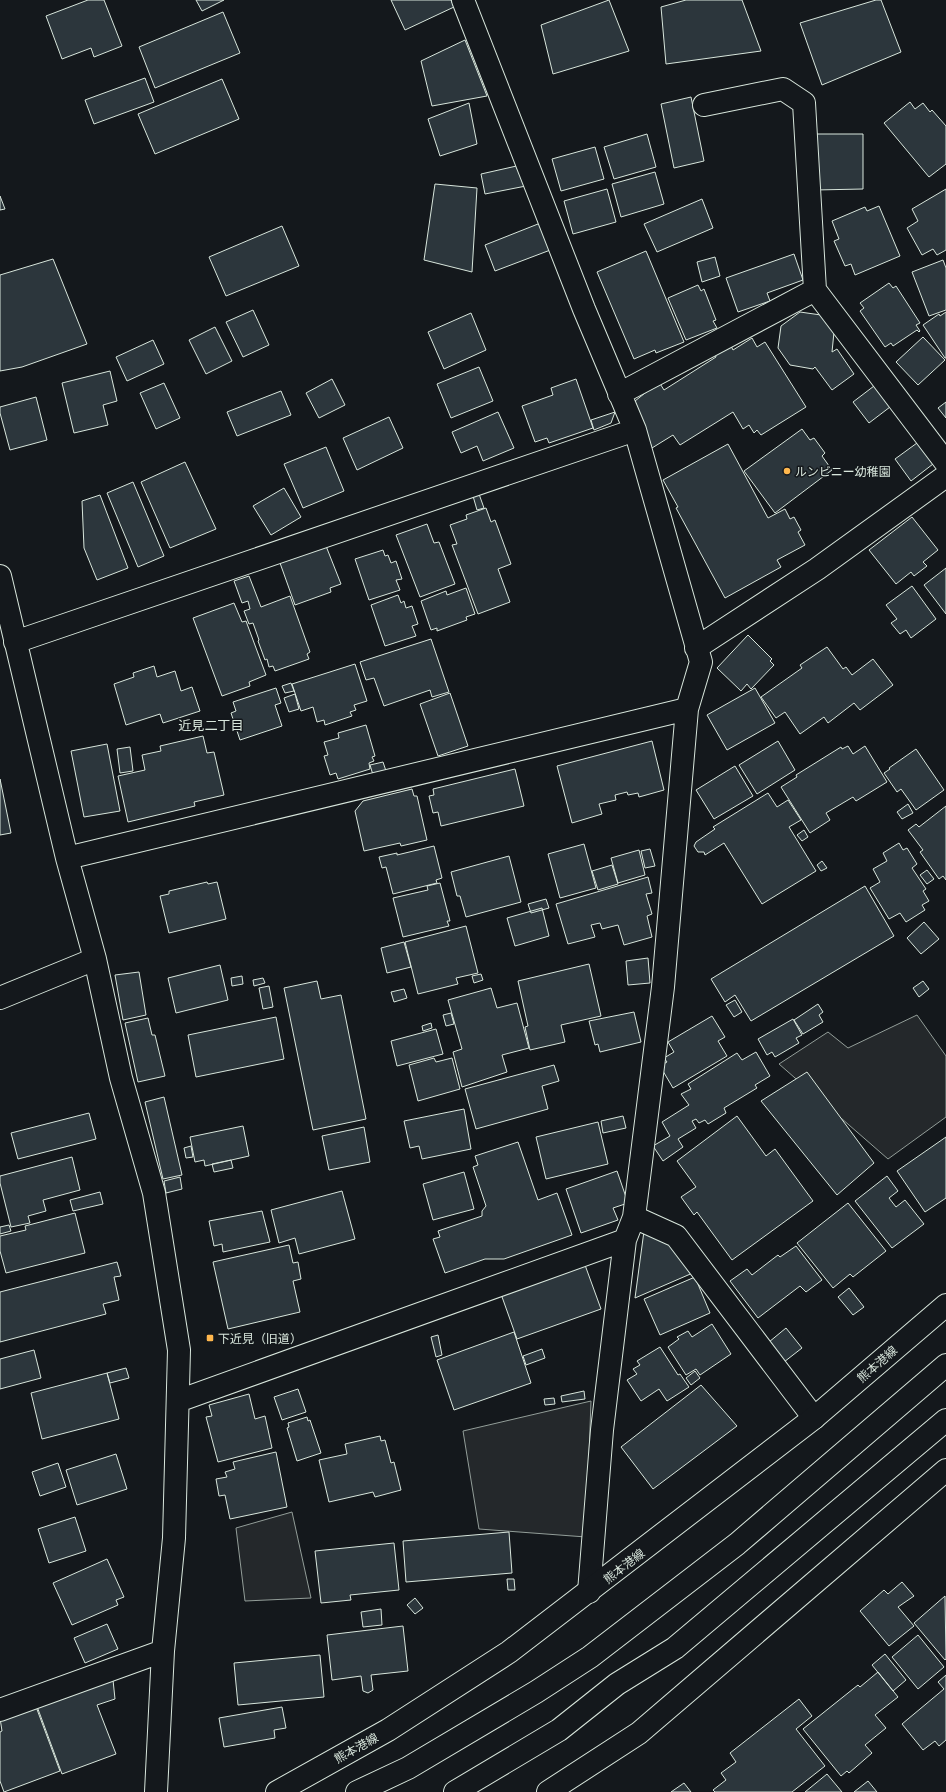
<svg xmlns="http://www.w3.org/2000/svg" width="946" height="1792" viewBox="0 0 946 1792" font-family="'IBM Plex Sans','Noto Sans JP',sans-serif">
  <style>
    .parking { fill: #24282b; stroke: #939e99 }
    .building { fill: #2c363c; stroke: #d8e6dc }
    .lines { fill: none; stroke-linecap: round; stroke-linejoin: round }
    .minor-casing { stroke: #d8e6dc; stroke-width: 24 }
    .major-casing { stroke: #d8e6dc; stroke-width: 24 }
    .minor { stroke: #14181c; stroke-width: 22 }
    .major { stroke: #14181c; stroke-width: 22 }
    .poi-dot { fill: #ffb74d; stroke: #14181c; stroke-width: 1.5 }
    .labels { text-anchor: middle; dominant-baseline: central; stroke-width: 3; stroke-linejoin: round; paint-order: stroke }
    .poi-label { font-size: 12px; fill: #d8e6dc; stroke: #14181c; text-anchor: start }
    .street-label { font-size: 12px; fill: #d8e6dc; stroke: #14181c }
    .neighbourhood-label { font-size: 13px; fill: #d8e6dc; stroke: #14181c }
  </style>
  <rect width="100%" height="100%" fill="#14181c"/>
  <!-- parking -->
  <path class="parking" d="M 917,1015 L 946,1056 L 946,1117 L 888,1159 L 779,1064 L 828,1032 L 848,1048 Z
    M 591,1401 L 586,1537 L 479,1529 L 463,1431 Z
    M 292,1512 L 311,1598 L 245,1601 L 236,1528 Z"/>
  <!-- building -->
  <path class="building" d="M 88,0 L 104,0 L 122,46 L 94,57 L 91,48 L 62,59 L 46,16 Z
    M 196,0 L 224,0 L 202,11 Z
    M 391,0 L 451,0 L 454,7 L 405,30 Z
    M 609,0 L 629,51 L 553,74 L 541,25 Z
    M 686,0 L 742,0 L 761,51 L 666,64 L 661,7 Z
    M 876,0 L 881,0 L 901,52 L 822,85 L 800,23 Z
    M 223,12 L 240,53 L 155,88 L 139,47 Z
    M 465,40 L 487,96 L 432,106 L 421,61 Z
    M 145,78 L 154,102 L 94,124 L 85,100 Z
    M 222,79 L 239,119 L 155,154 L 138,114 Z
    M 691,97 L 704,161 L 674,168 L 661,104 Z
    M 910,102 L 915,109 L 923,103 L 930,112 L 932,110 L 946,126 L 946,164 L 929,177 L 884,123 Z
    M 469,103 L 477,144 L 440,156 L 428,119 Z
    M 647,134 L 656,167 L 614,179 L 604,147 Z
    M 814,134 L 863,134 L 863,189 L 815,190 Z
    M 595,147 L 604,179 L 561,191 L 552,159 Z
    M 521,165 L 526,186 L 485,194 L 481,174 Z
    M 655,172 L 664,204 L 621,217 L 612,184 Z
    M 435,184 L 477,188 L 472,272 L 424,260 Z
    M 607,189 L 616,222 L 573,234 L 564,201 Z
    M 946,189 L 946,250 L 937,255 L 933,249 L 922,255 L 907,228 L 918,221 L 912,209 Z
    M 0,196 L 5,209 L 0,210 Z
    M 702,199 L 713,228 L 657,252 L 644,224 Z
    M 879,206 L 900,256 L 855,275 L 851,264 L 845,266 L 834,241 L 839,239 L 832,221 L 865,207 L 867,211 Z
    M 543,222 L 553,249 L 495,271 L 485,245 Z
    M 282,226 L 299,266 L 226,296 L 209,257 Z
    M 646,251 L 684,342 L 656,353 L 655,350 L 634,359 L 597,272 Z
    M 794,254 L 803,280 L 767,293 L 770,301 L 738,312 L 726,278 Z
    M 715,257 L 720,276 L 702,282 L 697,262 Z
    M 53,259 L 87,344 L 22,367 L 0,371 L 0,275 Z
    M 943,260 L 946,268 L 946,310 L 929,316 L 912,272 Z
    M 889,283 L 893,288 L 896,286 L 920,323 L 916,325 L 920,331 L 919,332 L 917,330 L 893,346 L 891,343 L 885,347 L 860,311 L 864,308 L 860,303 Z
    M 698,285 L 701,291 L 704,289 L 716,320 L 713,321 L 717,328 L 686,340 L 668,298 Z
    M 253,310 L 269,345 L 243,357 L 226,322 Z
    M 800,312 L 821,315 L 834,332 L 832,352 L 837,349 L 854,374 L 832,390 L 815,367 L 813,369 L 790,365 L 778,348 L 781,326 Z
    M 946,312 L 946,358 L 945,358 L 923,325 L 939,314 L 940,316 Z
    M 471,313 L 486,350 L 444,369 L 428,332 Z
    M 215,327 L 232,361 L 206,374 L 189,340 Z
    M 923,337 L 945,360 L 918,385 L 896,362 Z
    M 752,338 L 757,347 L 765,342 L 806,407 L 761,435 L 757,430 L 754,433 L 749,425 L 743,429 L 733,412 L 680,445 L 673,435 L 652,448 L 635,401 L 659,382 L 664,390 L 716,357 L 715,354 L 730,344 L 733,350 Z
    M 153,340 L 164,364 L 127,381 L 116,357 Z
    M 479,367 L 493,401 L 451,418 L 437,384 Z
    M 110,371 L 117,401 L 103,405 L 108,425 L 74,433 L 62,383 Z
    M 332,379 L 345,405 L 319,418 L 306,393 Z
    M 576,379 L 593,428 L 549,443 L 547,438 L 535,442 L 522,406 L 553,395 L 551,388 Z
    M 164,383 L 180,418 L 156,429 L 140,393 Z
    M 874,386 L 890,407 L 869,423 L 853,402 Z
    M 281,391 L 291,415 L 237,436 L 227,412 Z
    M 36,397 L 47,440 L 10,450 L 0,413 L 0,407 Z
    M 946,402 L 946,418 L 938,408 Z
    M 498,412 L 514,448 L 483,461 L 477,446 L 461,453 L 452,432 Z
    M 615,412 L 611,423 L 594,430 L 591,420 Z
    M 389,417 L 403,448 L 357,470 L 343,438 Z
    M 802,429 L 810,440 L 814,438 L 825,453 L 822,456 L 832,470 L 775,513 L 744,471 Z
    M 917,443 L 933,464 L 911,481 L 895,459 Z
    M 728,444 L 768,518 L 785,509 L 790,519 L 794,517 L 801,530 L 798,532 L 805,545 L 777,560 L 781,567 L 725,598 L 676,508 L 678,507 L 663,480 Z
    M 326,447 L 344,491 L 303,508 L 284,464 Z
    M 185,462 L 216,529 L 170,548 L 141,482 Z
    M 133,482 L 164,556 L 138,567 L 107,493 Z
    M 284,488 L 301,517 L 271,535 L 253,506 Z
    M 479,494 L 484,508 L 477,510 L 473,496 Z
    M 100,495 L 128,568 L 97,580 L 84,548 L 82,501 Z
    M 486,508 L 491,522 L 495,520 L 511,564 L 498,569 L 510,602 L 478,614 L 452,545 L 457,544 L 450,525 L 467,519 L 466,515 Z
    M 912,517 L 938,550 L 923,562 L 927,566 L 914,576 L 911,572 L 896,584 L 869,550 Z
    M 427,524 L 434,543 L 439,542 L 455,584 L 420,597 L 396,535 Z
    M 326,546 L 341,584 L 330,588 L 331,592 L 295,605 L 280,563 Z
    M 383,550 L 385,556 L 388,555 L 391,563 L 396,561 L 402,579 L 396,580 L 400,590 L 369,600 L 355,559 Z
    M 946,568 L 946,614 L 924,585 Z
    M 249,576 L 261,607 L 290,596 L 310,652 L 307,654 L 309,659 L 275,671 L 273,666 L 269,667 L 267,659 L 265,660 L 258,641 L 259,640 L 253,623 L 249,624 L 244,611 L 250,609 L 248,601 L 242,603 L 234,581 Z
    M 912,586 L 936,619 L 911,638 L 906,630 L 900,634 L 891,623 L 897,619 L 886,605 Z
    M 466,588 L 475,614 L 466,617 L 467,620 L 437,631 L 437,628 L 431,630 L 421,601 L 446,591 L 447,595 Z
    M 398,595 L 401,603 L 404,601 L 406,608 L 412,606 L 418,624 L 412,626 L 416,636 L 385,646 L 371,605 Z
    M 234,603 L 242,622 L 246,621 L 266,675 L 249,682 L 250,686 L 222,696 L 193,618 Z
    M 748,635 L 772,659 L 770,661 L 774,665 L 751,689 L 747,684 L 741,691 L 717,668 Z
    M 431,639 L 449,692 L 432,697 L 430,690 L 384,706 L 374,678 L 366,680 L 360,662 Z
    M 827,647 L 843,669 L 846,667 L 852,675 L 873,659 L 893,685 L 860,710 L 854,703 L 828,723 L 824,717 L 800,734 L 785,712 L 776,718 L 761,697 L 802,668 L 800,665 Z
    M 355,664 L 367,701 L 354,705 L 356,710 L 350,712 L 352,716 L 325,725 L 324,720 L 317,722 L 313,707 L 301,711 L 292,684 Z
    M 154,666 L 157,677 L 175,671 L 181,691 L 192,687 L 200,711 L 163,723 L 160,714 L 126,725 L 114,684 L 134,677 L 133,673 Z
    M 291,683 L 294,691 L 285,693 L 282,686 Z
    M 276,688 L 281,703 L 275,705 L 282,726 L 240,740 L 231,713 L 236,711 L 233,702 Z
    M 755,688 L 775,723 L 727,750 L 707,715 Z
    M 450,693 L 468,746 L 438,756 L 420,704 Z
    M 295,694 L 299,709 L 289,712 L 284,698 Z
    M 366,725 L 375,756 L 372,757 L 374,761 L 369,763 L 370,769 L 338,779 L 336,773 L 330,775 L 324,756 L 328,755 L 324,742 L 339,738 L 338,733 Z
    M 203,736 L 207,753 L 214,752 L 224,795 L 194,802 L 195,806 L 128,822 L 118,776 L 145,770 L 142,755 L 161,751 L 160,746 Z
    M 652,741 L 664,790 L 639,797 L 638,793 L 628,795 L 627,792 L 615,795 L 616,800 L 599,804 L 602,814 L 572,823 L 557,766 Z
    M 778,741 L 795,770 L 757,794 L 739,765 Z
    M 107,744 L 120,811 L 84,817 L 71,751 Z
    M 848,746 L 853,754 L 865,746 L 887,782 L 856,801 L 853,797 L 826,813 L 830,820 L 810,833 L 781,787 L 797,777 L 796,775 L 841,747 L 842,749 Z
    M 130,747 L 133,771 L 120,773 L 117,749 Z
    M 916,749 L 944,790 L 916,810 L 901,789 L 897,792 L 884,773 L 890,769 L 889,768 Z
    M 383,762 L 386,771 L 373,775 L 370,765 Z
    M 735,766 L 753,796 L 714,819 L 696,790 Z
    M 515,769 L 524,806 L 441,826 L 438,812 L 433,813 L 429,796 L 434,795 L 433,789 Z
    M 0,779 L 11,833 L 0,835 Z
    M 412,789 L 414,796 L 417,796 L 427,840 L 401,846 L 400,843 L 364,851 L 355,811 L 363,801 Z
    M 768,793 L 777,807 L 788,800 L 801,820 L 789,827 L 816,871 L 762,904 L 724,843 L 705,855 L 704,852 L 698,852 L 694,846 L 696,842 L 715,829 L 713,827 Z
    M 908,804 L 913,813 L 902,819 L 897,812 Z
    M 946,806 L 946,880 L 943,876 L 939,879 L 920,852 L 923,850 L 908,830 L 916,824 L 919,827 Z
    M 804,830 L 808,837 L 802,841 L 797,835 Z
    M 899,843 L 903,850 L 907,848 L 917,864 L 912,868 L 926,889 L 923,891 L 929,901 L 922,905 L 925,910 L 906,922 L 900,913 L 889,919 L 870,888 L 880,882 L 873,869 L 887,861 L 883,853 Z
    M 584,844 L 596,888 L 560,898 L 548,854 Z
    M 434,846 L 442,878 L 436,880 L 437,883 L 393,894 L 386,867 L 382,868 L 379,857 L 397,853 L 397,855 Z
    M 650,849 L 655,866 L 645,868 L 641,851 Z
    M 639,850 L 645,875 L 618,883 L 611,858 Z
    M 509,856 L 521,902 L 466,917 L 460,896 L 457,896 L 451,872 Z
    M 822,861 L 827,868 L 821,871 L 817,865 Z
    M 612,865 L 618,884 L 598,890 L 592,871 Z
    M 927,870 L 934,879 L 927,884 L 920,875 Z
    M 648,877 L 652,893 L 646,894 L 652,914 L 647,916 L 652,937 L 624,945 L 618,925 L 602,929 L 600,923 L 591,925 L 595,937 L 568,944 L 556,904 Z
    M 207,882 L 208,884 L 217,882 L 226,919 L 169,933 L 160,896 L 169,894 L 169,891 Z
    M 440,883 L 450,921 L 447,921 L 449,926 L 403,937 L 393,898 L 428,890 L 427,886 Z
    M 865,886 L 894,936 L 751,1021 L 735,995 L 725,1002 L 711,979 Z
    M 546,899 L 549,908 L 531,913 L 528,904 Z
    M 542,908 L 549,936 L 515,946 L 507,918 Z
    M 924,922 L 939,939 L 921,954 L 907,938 Z
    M 466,926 L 478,973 L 456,978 L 458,984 L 418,994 L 405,942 Z
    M 404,942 L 411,967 L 387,973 L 381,948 Z
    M 648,958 L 650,983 L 628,985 L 626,961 Z
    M 589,964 L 601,1016 L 561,1025 L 565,1042 L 530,1050 L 525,1027 L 528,1026 L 518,981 Z
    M 220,965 L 228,1000 L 176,1013 L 168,978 Z
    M 139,972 L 146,1015 L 123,1020 L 115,975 Z
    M 481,974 L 483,980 L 474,983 L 472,976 Z
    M 242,976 L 243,984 L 232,986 L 231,978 Z
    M 263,978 L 265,983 L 254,986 L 253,980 Z
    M 317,981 L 321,999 L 341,995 L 366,1119 L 313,1130 L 284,988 Z
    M 923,981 L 929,989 L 919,997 L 913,988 Z
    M 269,986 L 273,1007 L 263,1009 L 259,988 Z
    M 491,988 L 497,1008 L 517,1003 L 529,1048 L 502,1055 L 507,1072 L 462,1087 L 453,1052 L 462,1049 L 448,1000 Z
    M 404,989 L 407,998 L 394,1002 L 391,992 Z
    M 735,1000 L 742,1012 L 734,1017 L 726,1005 Z
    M 818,1004 L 823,1012 L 819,1015 L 823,1022 L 803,1034 L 794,1020 Z
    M 634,1012 L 641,1042 L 600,1052 L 598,1044 L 595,1045 L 589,1021 Z
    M 451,1013 L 454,1024 L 446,1026 L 443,1015 Z
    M 712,1016 L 725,1037 L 718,1041 L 727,1056 L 673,1088 L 660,1066 L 667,1062 L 664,1058 L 674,1052 L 668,1042 Z
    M 276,1017 L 284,1059 L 196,1077 L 188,1035 Z
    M 148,1018 L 152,1035 L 155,1035 L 165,1076 L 138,1082 L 125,1023 Z
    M 793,1019 L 802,1035 L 796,1038 L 799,1043 L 775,1057 L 772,1052 L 767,1055 L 758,1039 Z
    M 431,1023 L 432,1028 L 423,1031 L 422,1026 Z
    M 436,1029 L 443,1054 L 397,1066 L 391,1041 Z
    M 756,1052 L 770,1076 L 755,1085 L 757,1088 L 724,1108 L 726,1113 L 708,1124 L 705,1120 L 699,1123 L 696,1119 L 692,1121 L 696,1128 L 678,1139 L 683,1147 L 663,1161 L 653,1146 L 670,1136 L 662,1122 L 689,1105 L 681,1094 L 691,1089 L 688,1084 L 737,1053 L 742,1060 Z
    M 434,1058 L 436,1062 L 452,1058 L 460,1089 L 418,1101 L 409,1065 Z
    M 554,1065 L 559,1081 L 542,1086 L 548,1109 L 476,1129 L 465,1089 Z
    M 807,1072 L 874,1163 L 837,1195 L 761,1101 Z
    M 164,1097 L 182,1175 L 163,1179 L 145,1102 Z
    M 464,1109 L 471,1149 L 422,1159 L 419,1146 L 410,1148 L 404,1121 Z
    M 89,1113 L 96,1139 L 18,1159 L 11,1133 Z
    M 623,1116 L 626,1128 L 603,1133 L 601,1121 Z
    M 737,1116 L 766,1156 L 775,1149 L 813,1201 L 732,1260 L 697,1212 L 694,1215 L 681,1197 L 696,1187 L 677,1161 Z
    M 598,1122 L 608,1164 L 546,1179 L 536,1137 Z
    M 243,1126 L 249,1156 L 205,1166 L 204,1160 L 195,1162 L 190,1137 Z
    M 364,1127 L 370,1162 L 329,1170 L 322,1136 Z
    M 946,1137 L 946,1198 L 925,1212 L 897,1171 Z
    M 518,1142 L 538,1200 L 557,1193 L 572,1235 L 504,1259 L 485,1259 L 445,1273 L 433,1239 L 440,1237 L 438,1231 L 482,1216 L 482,1211 L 486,1206 L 473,1167 L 478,1165 L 475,1156 Z
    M 191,1146 L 193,1157 L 186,1158 L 184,1148 Z
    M 72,1157 L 80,1190 L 43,1200 L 46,1211 L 28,1216 L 30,1223 L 11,1227 L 0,1183 L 0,1176 Z
    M 231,1160 L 233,1168 L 214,1172 L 212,1164 Z
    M 617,1171 L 628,1203 L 613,1208 L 618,1220 L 581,1233 L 566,1189 Z
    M 464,1172 L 474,1209 L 433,1220 L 423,1184 Z
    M 887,1176 L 898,1191 L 889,1198 L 896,1207 L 905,1200 L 924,1224 L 892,1248 L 855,1201 Z
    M 180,1177 L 182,1189 L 166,1193 L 164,1181 Z
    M 342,1191 L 355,1239 L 299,1254 L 295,1238 L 279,1243 L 271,1210 Z
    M 100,1192 L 103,1204 L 73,1211 L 70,1200 Z
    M 848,1203 L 886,1251 L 853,1277 L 850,1274 L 833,1288 L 797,1243 Z
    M 262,1211 L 270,1242 L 223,1252 L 222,1244 L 214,1246 L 209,1221 Z
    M 75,1213 L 85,1253 L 6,1273 L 0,1251 L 0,1236 L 26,1230 L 25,1226 Z
    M 9,1225 L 11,1231 L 0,1234 L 0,1227 Z
    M 644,1231 L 662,1236 L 695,1272 L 635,1298 Z
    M 289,1245 L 293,1263 L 298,1262 L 301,1279 L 293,1281 L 300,1312 L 228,1329 L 213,1262 Z
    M 796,1246 L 822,1280 L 806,1292 L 800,1286 L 758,1318 L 730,1281 L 747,1269 L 752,1275 L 778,1255 L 780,1257 Z
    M 117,1262 L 121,1276 L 114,1277 L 119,1300 L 103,1304 L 106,1314 L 0,1342 L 0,1292 Z
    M 585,1265 L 601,1309 L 517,1339 L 501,1294 Z
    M 695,1277 L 710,1313 L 660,1335 L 644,1299 Z
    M 849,1288 L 864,1307 L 853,1315 L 838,1297 Z
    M 712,1324 L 731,1354 L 700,1375 L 696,1369 L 686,1375 L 668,1347 L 679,1339 L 677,1337 L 688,1331 L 692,1337 Z
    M 786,1328 L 802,1348 L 784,1362 L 769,1342 Z
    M 514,1332 L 531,1383 L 454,1410 L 437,1360 Z
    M 438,1335 L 442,1355 L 436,1357 L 431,1337 Z
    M 660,1347 L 678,1375 L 680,1374 L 689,1387 L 667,1401 L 659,1389 L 641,1401 L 627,1380 L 637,1374 L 633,1369 L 640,1365 L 637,1361 Z
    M 542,1349 L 545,1358 L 526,1365 L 523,1356 Z
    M 34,1350 L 41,1378 L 0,1389 L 0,1359 Z
    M 126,1368 L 129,1378 L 110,1383 L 107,1373 Z
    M 695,1371 L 700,1378 L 691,1385 L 686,1378 Z
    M 107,1373 L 119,1419 L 42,1439 L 31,1393 Z
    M 701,1385 L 737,1426 L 653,1489 L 621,1447 Z
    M 298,1389 L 306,1412 L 282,1420 L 274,1397 Z
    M 584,1391 L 585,1399 L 562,1402 L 561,1396 Z
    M 249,1394 L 255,1419 L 265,1416 L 272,1448 L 218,1462 L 206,1417 L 212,1416 L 209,1405 Z
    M 554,1398 L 555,1404 L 545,1405 L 544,1399 Z
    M 307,1417 L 308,1421 L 310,1420 L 321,1453 L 297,1461 L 287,1428 L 289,1427 L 288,1423 Z
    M 380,1436 L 381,1441 L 385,1440 L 391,1463 L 394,1462 L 401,1490 L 375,1497 L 373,1492 L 329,1502 L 319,1460 L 347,1454 L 345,1444 Z
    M 276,1452 L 287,1507 L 230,1519 L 225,1495 L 219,1496 L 216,1479 L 227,1477 L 225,1472 L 235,1469 L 233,1462 Z
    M 116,1454 L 127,1489 L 77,1505 L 66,1470 Z
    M 58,1463 L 66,1487 L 40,1496 L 32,1472 Z
    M 75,1517 L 86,1551 L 49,1563 L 38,1529 Z
    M 509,1532 L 512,1573 L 406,1582 L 403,1541 Z
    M 394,1543 L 399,1590 L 350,1595 L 351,1600 L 321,1603 L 315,1551 Z
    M 107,1559 L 124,1597 L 116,1600 L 118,1605 L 72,1625 L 53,1583 Z
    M 507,1579 L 514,1579 L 515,1590 L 508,1590 Z
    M 902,1582 L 914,1596 L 898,1607 L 914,1626 L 889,1646 L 860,1611 L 884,1590 L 888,1594 Z
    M 945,1596 L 946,1659 L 945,1660 L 914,1623 Z
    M 415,1598 L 423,1608 L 415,1614 L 407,1605 Z
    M 381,1609 L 382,1625 L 363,1627 L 361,1612 Z
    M 107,1624 L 118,1649 L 85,1663 L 74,1638 Z
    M 403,1626 L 408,1671 L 371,1675 L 373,1690 L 368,1693 L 363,1691 L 361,1676 L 332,1680 L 327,1635 Z
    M 918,1635 L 944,1667 L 918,1689 L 892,1657 Z
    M 885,1654 L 906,1680 L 893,1691 L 872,1665 Z
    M 320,1655 L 324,1697 L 238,1705 L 234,1663 Z
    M 878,1672 L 898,1697 L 875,1715 L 886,1728 L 865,1745 L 872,1753 L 849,1773 L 847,1771 L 841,1776 L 803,1729 L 858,1685 L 860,1687 Z
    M 946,1675 L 946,1740 L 939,1746 L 935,1741 L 923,1750 L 902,1724 L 944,1689 L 938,1682 Z
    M 113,1680 L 115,1699 L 97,1705 L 116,1754 L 62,1774 L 35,1701 Z
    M 799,1699 L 812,1716 L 796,1729 L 825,1766 L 792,1792 L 715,1792 L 713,1790 L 726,1780 L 721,1773 L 736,1762 L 730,1753 Z
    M 35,1704 L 60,1771 L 4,1792 L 0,1781 L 0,1732 L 2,1731 L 0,1718 Z
    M 282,1707 L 286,1728 L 274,1730 L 275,1738 L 224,1747 L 219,1718 Z
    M 827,1774 L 842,1792 L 805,1792 Z
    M 868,1781 L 877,1792 L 854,1792 Z
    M 684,1783 L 691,1792 L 671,1792 Z"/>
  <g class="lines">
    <defs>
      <path id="minor" d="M 463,0 L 584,309 L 635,430 L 701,662 L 687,709 L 663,987 L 634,1217 L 625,1240 L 602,1430 L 589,1592
        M 704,105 L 783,89 L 804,103 L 815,290
        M 619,394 L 815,290 L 946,463
        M 0,576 L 67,858 L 95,959 L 121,1078 L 154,1193 L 179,1350 L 174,1538 L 163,1651 L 156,1792
        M 15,642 L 635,430
        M 696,648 L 817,569 L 946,476
        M 67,858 L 687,709
        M 0,998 L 95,959
        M 634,1217 L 676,1236 L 814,1418
        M 178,1401 L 625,1240
        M 0,1710 L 163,1651"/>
      <path id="major" d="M 277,1792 L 388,1730 L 509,1652 L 814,1418 L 946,1305
        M 357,1792 L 408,1768 L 536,1692 L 590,1657 L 737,1544 L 946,1365
        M 455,1792 L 559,1730 L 617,1684 L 675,1648 L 946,1420
        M 548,1792 L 639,1733 L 946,1470"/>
    </defs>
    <!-- minor casing -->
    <use href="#minor" class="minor-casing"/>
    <!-- major casing -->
    <use href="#major" class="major-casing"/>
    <!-- minor -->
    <use href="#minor" class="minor"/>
    <!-- major -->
    <use href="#major" class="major"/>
  </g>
  <!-- markers -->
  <g class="poi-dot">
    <circle cx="787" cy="471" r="4"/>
    <rect x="206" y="1334" width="8" height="8" rx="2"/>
  </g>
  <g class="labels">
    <!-- poi labels -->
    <g class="poi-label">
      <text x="795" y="471">ルンビニー幼稚園</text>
      <text x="218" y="1338">下近見（旧道）</text>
    </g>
    <!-- street labels -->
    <g class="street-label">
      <text transform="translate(877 1364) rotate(-41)">熊本港線</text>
      <text transform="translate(624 1566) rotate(-38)">熊本港線</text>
      <text transform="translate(356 1748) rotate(-29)">熊本港線</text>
    </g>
    <!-- neighbourhood labels -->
    <g class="neighbourhood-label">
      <text x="211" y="725">近見二丁目</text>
    </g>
  </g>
</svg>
